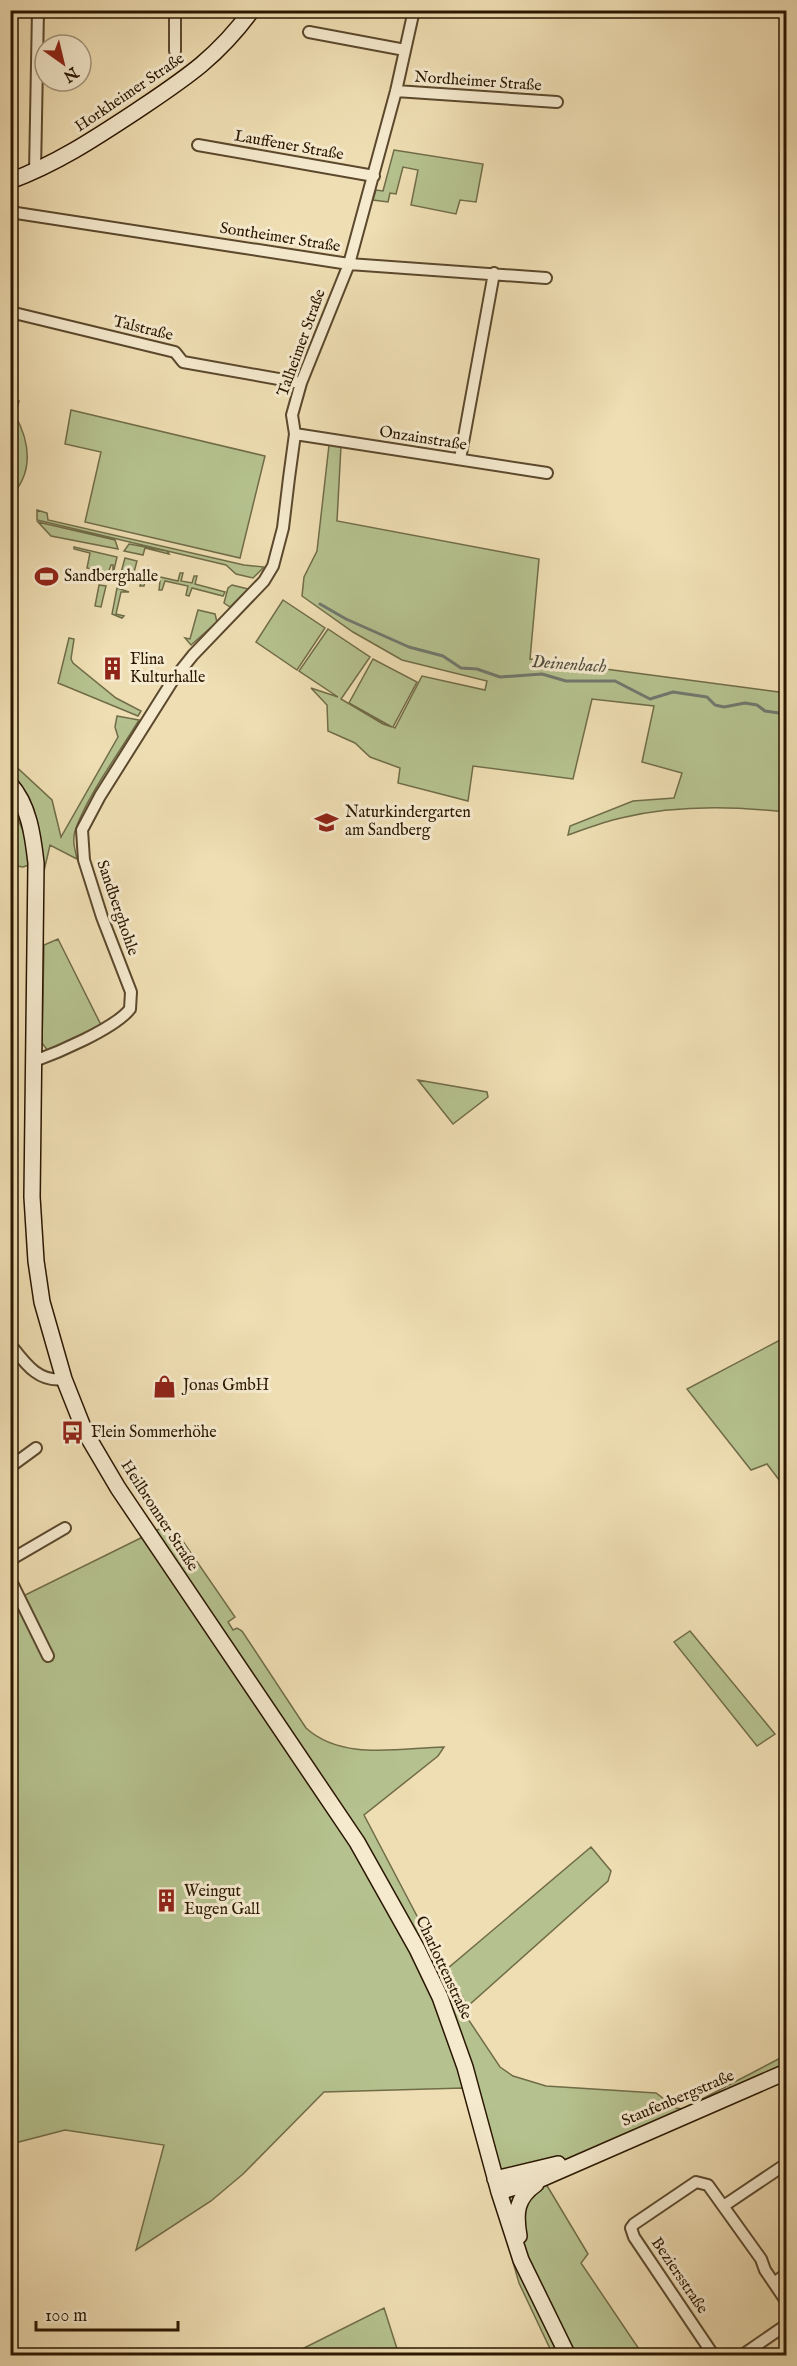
<svg xmlns="http://www.w3.org/2000/svg" width="797" height="2366" viewBox="0 0 797 2366" font-family="'IM FELL English',serif">
  <style>
    .green { fill: #b5c28f; stroke: #706c48; stroke-width: 1.5 }
    .lines { fill: none; stroke-linecap: round; stroke-linejoin: round }
    .stream { stroke: #70786e; stroke-width: 3 }
    .street-casing { stroke: #5b482d; stroke-width: 14 }
    .secondary-casing { stroke: #2a1600; stroke-width: 18 }
    .street { stroke: #f5eace; stroke-width: 10 }
    .secondary { stroke: #f5eace; stroke-width: 15 }
    .labels { text-anchor: middle; dominant-baseline: central; stroke-width: 6; stroke-linejoin: round; paint-order: stroke }
    .street-label { font-size: 16px; fill: #2a1600; stroke: #f5eace }
    .poi-label { font-size: 16px; fill: #2a1600; stroke: #f5eace; text-anchor: start }
    .water-label { font-size: 18px; font-style: italic; fill: #534f40; stroke: #f5eace }
  </style>
  <rect width="100%" height="100%" fill="#efdeb3"/>
  <filter id="stains"><feTurbulence type="fractalNoise" baseFrequency=".00333" numOctaves="4"/><feColorMatrix values="0 0 0 0 .2 0 0 0 0 .09 0 0 0 0 .02 0 0 0 .5 -.17"/></filter>
  <radialGradient id="worn" r=".72"><stop offset=".6" stop-color="#630" stop-opacity="0"/><stop offset="1" stop-color="#630" stop-opacity=".3"/></radialGradient>
  <!-- green -->
  <path class="green" d="M 394,150 L 483,164 L 476,202 L 460,200 L 456,214 L 411,205 L 418,170 L 403,167 L 396,194 L 390,193 L 388,202 L 373,200 L 376,190 L 383,191 Z
    M 11,399 L 19,401 L 15,415 C 30,442 34,472 11,496 Z
    M 71,410 L 265,456 L 240,558 L 85,522 L 101,452 L 65,444 Z
    M 329,445 L 341,446 L 337,521 L 539,559 L 530,659 L 786,693 L 786,812 C 732,806 674,805 621,818 C 603,822 585,829 568,835 L 570,826 L 633,801 L 674,798 L 682,773 L 642,762 L 654,706 L 592,699 L 573,779 L 473,766 L 468,801 L 398,783 L 400,768 L 370,757 L 355,743 L 328,731 L 327,705 L 311,688 L 338,697 L 299,671 L 328,629 L 370,657 L 341,699 L 383,724 L 392,727 L 349,703 L 373,659 L 417,682 L 393,727 L 395,728 L 422,676 L 485,690 L 487,681 L 402,660 L 353,632 L 302,596 L 304,577 L 317,551 Z
    M 37,510 L 47,513 L 48,520 L 244,565 L 264,567 L 253,578 L 236,574 L 226,565 L 37,520 Z
    M 38,522 L 115,540 L 118,549 L 51,536 Z
    M 129,544 L 167,551 L 169,554 L 145,548 L 143,555 L 124,551 Z
    M 74,547 L 117,557 L 113,574 L 113,565 L 111,565 L 108,573 L 87,568 L 90,553 L 74,549 Z
    M 125,558 L 137,561 L 131,583 L 119,580 Z
    M 149,566 L 147,574 L 178,581 L 180,573 L 183,573 L 181,581 L 192,583 L 194,576 L 197,576 L 195,584 L 225,592 L 223,596 L 192,588 L 189,596 L 186,595 L 188,586 L 165,581 L 162,590 L 159,590 L 160,581 L 146,578 L 144,586 L 140,586 L 143,574 Z
    M 99,585 L 106,586 L 101,607 L 95,606 Z
    M 232,585 L 248,589 L 230,607 L 224,603 L 228,588 Z
    M 117,588 L 129,592 L 121,592 L 116,614 L 124,616 L 122,618 L 112,614 Z
    M 283,600 L 325,628 L 297,670 L 256,642 Z
    M 198,610 L 215,614 L 217,622 L 191,645 L 185,638 L 190,639 Z
    M 69,638 L 74,639 L 71,659 L 73,663 L 116,698 L 141,711 L 138,716 L 58,683 Z
    M 117,716 L 139,720 C 120,752 86,797 75,831 C 72,841 75,849 77,859 L 50,845 L 44,871 C 42,848 40,824 31,802 C 25,786 11,778 10,761 L 52,800 L 61,837 L 118,737 L 115,727 Z
    M 10,801 L 24,833 L 29,865 L 23,867 L 11,865 Z
    M 58,939 L 101,1025 L 48,1051 L 42,1043 L 44,945 Z
    M 418,1080 L 487,1092 L 488,1097 L 453,1124 Z
    M 782,1339 L 786,1345 L 786,1489 L 767,1464 L 751,1470 L 687,1389 Z
    M 163,1527 L 167,1533 L 175,1532 L 180,1537 L 235,1617 L 228,1622 L 233,1630 L 237,1628 L 242,1631 L 306,1728 C 342,1761 399,1748 444,1747 L 438,1756 L 364,1815 L 439,1958 L 456,2001 L 500,2067 L 513,2076 L 546,2086 L 656,2093 L 676,2108 L 683,2109 L 786,2055 L 786,2079 L 546,2184 L 588,2254 L 581,2263 L 643,2355 L 553,2355 L 519,2283 L 463,2088 L 324,2092 L 243,2174 L 211,2201 L 136,2250 L 164,2145 L 65,2130 L 11,2144 L 11,1602 Z
    M 690,1631 L 775,1734 L 757,1746 L 674,1642 Z
    M 591,1847 L 611,1871 L 608,1881 L 469,2005 L 466,2003 L 447,1969 Z
    M 384,2308 L 399,2355 L 290,2355 Z"/>
  <g class="lines">
    <!-- stream -->
    <path class="stream" d="M 320,604 L 346,619 L 409,647 L 443,656 L 461,668 L 477,669 L 500,677 L 542,674 L 566,681 L 615,681 L 650,699 L 673,692 L 707,697 L 715,705 L 724,707 L 745,703 L 757,705 L 765,711 L 786,714"/>
    <defs>
      <path id="street" d="M 309,32 L 405,50
        M 175,51 L 175,10
        M 396,91 L 557,102
        M 198,145 L 374,176
        M 35,172 L 38,10
        M 10,212 L 349,264 L 546,278
        M 10,312 L 175,352 L 183,362 L 301,383
        M 295,434 L 547,473
        M 460,459 L 494,273
        M 32,1062 C 57,1053 114,1029 130,1009 L 131,992 L 102,917 L 84,860 L 82,830 L 100,796 L 173,680 L 193,655 L 264,581 L 273,566 L 283,528 L 289,478 L 295,434 L 292,415 L 301,383 L 349,264 L 396,91 L 414,10
        M 10,1344 C 25,1363 38,1383 64,1379
        M 10,1467 L 36,1448
        M 10,1560 L 65,1528
        M 10,1579 L 48,1656
        M 725,2205 L 786,2164
        M 774,2283 L 786,2274
        M 714,2356 L 634,2237 L 631,2228 L 634,2224 L 696,2182 L 708,2185 L 761,2259 L 765,2270 L 786,2301
        M 741,2356 L 786,2325"/>
      <path id="secondary" d="M 10,181 C 56,164 94,139 135,112 C 184,79 216,59 252,10
        M 10,784 C 29,805 33,836 36,863 L 32,1197 L 36,1261 L 42,1302 L 64,1379 L 85,1432 L 118,1488 L 357,1842 L 417,1949 L 440,1997 L 465,2067 L 499,2192 L 521,2260 L 568,2356
        M 495,2179 L 558,2164
        M 499,2192 L 541,2179 L 786,2072
        M 519,2236 C 515,2213 516,2198 536,2184"/>
    </defs>
    <!-- street casing -->
    <use href="#street" class="street-casing"/>
    <!-- secondary casing -->
    <use href="#secondary" class="secondary-casing"/>
    <!-- street -->
    <use href="#street" class="street"/>
    <!-- secondary -->
    <use href="#secondary" class="secondary"/>
  </g>
  <!-- icons -->
  <defs>
    <symbol id="stadium-bare" viewBox="-9 -9 18 18"><path d="M0-5a6.5 5 0 1 0 0 10a6.5 5 0 1 0 0-10ZM-3.5-1.8h7v3.6h-7Z" fill="#8f2418" stroke="#f5eace" stroke-width="2.5" paint-order="stroke"/></symbol>
    <symbol id="building-bare" viewBox="-9 -9 18 18"><path d="M-4-6H4V6H1V3H-1V6H-4ZM-2.5-4.3h1.7v1.8h-1.7ZM.8-4.3h1.7v1.8H.8ZM-2.5-1h1.7V.8h-1.7ZM.8-1h1.7V.8H.8Z" fill="#8f2418" stroke="#f5eace" stroke-width="2.5" paint-order="stroke"/></symbol>
    <symbol id="school-bare" viewBox="-9 -9 18 18"><path d="M0-5L7-2L0 1L-7-2ZM-4 1L0 2.5L4 1V4Q0 6-4 4Z" fill="#8f2418" stroke="#f5eace" stroke-width="2.5" paint-order="stroke"/></symbol>
    <symbol id="shop-bare" viewBox="-9 -9 18 18"><path d="M-5-2.5h2.3a2.7 3.5 0 0 1 5.4 0H5L5.5 6h-11ZM-1.5-2.5h3a1.5 2.3 0 0 0-3 0Z" fill="#8f2418" stroke="#f5eace" stroke-width="2.5" paint-order="stroke"/></symbol>
    <symbol id="bus-bare" viewBox="-9 -9 18 18"><path d="M-5-6H5V4H4V6H2V4H-2V6H-4V4H-5ZM-3.5-4V0h7V-4ZM-3.5 1.2v1.5H-2V1.2ZM2 1.2v1.5H3.5V1.2Z" fill="#8f2418" stroke="#f5eace" stroke-width="2.5" paint-order="stroke"/></symbol>
  </defs>
  <g fill-rule="evenodd">
    <use href="#stadium-bare" x="30" y="560" width="33" height="33"/>
    <use href="#building-bare" x="96" y="652" width="33" height="33"/>
    <use href="#school-bare" x="310" y="806" width="33" height="33"/>
    <use href="#shop-bare" x="148" y="1370" width="33" height="33"/>
    <use href="#bus-bare" x="56" y="1416" width="33" height="33"/>
    <use href="#building-bare" x="150" y="1884" width="33" height="33"/>
  </g>
  <g class="labels">
    <!-- street labels -->
    <g class="street-label">
      <text transform="translate(478 82) rotate(4)">Nordheimer Straße</text>
      <text transform="translate(130 93) rotate(-34)">Horkheimer Straße</text>
      <text transform="translate(289 146) rotate(10)">Lauffener Straße</text>
      <text transform="translate(280 238) rotate(9)">Sontheimer Straße</text>
      <text transform="translate(143 329) rotate(14)">Talstraße</text>
      <text transform="translate(302 343) rotate(-70)">Talheimer Straße</text>
      <text transform="translate(423 439) rotate(9)">Onzainstraße</text>
      <text transform="translate(117 908) rotate(71)">Sandberghohle</text>
      <text transform="translate(159 1516) rotate(57)">Heilbronner Straße</text>
      <text transform="translate(443 1968) rotate(65)">Charlottenstraße</text>
      <text transform="translate(678 2099) rotate(-23)">Staufenbergstraße</text>
      <text transform="translate(679 2276) rotate(56)">Beziersstraße</text>
    </g>
    <!-- poi labels -->
    <g class="poi-label">
      <text x="64" y="577">Sandberghalle</text>
      <text x="130" y="660">Flina<tspan x="130" dy="18">Kulturhalle</tspan></text>
      <text x="345" y="813">Naturkindergarten<tspan x="345" dy="18">am Sandberg</tspan></text>
      <text x="183" y="1386">Jonas GmbH</text>
      <text x="91" y="1433">Flein Sommerhöhe</text>
      <text x="184" y="1892">Weingut<tspan x="184" dy="18">Eugen Gall</tspan></text>
    </g>
    <!-- water labels -->
    <g class="water-label">
      <text transform="translate(569 665) rotate(4)">Deinenbach</text>
    </g>
  </g>
  <!-- margin -->
  <rect width="797" height="2366" fill="none" stroke="#efdeb3" stroke-width="36"/>
  <rect x="12" y="12" width="773" height="2342" fill="none" stroke="#2a1600" stroke-width="3"/>
  <rect x="18" y="18" width="761" height="2330" fill="none" stroke="#2a1600" stroke-width="1.5"/>
  <!-- north arrow -->
  <g transform="translate(63 63) rotate(146)"><circle r="28" fill="#f5eace" stroke="#a4957c" stroke-width="1.5"/>
  <path d="M0-4.5L10 22L0 15L-10 22Z" fill="#8f2418"/>
  <text y="-9" font-size="16" font-weight="bold" text-anchor="middle" fill="#2a1600">N</text>
  </g>
  <!-- scale -->
  <path d="M36 2321v9h142v-9" fill="none" stroke="#2a1600" stroke-width="3"/>
  <text x="45" y="2321" font-size="18" fill="#2a1600" stroke="#f5eace" stroke-width="4.5" paint-order="stroke">100 m</text>
  <rect width="100%" height="100%" filter="url(#stains)"/>
  <rect width="100%" height="100%" fill="url(#worn)"/>
</svg>
